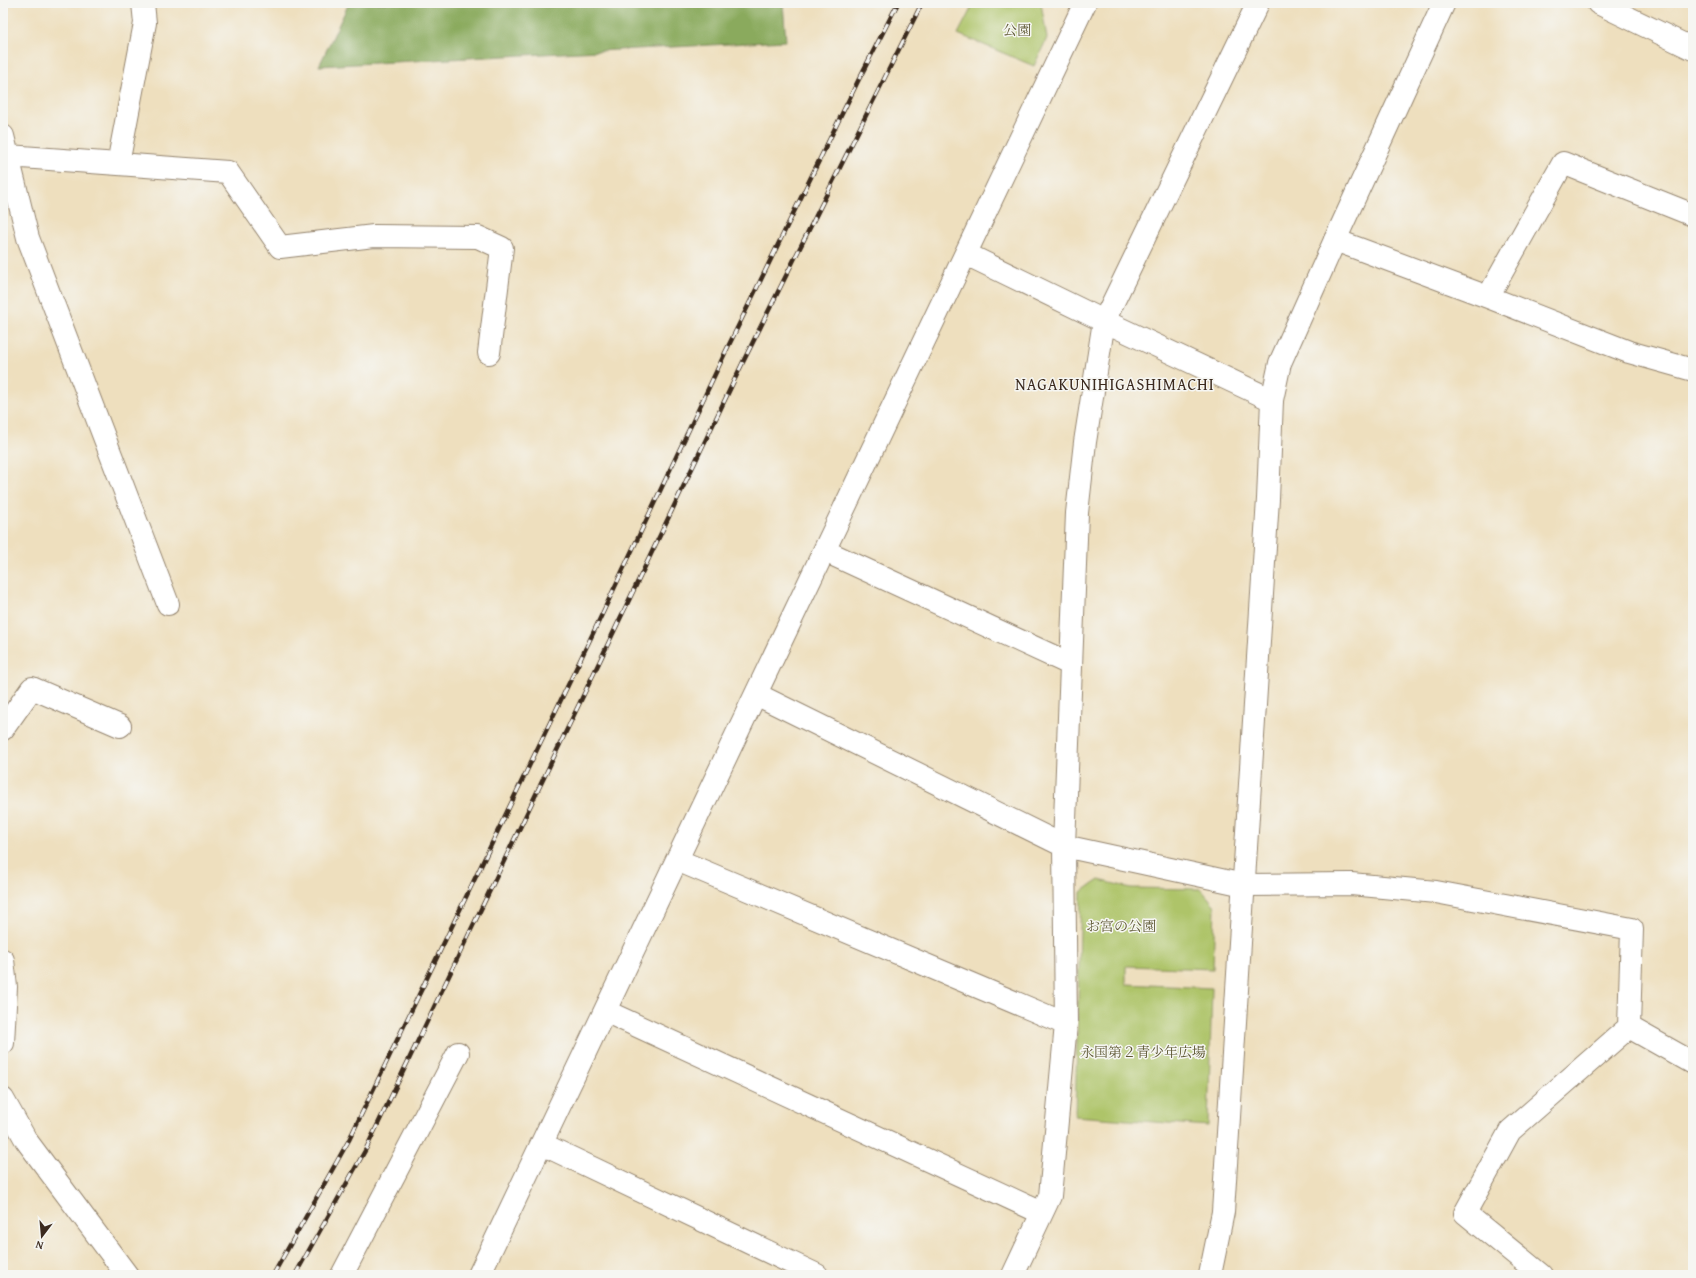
<svg xmlns="http://www.w3.org/2000/svg" width="1696" height="1278" viewBox="0 0 1696 1278" font-family="'Gentium Book Plus','Noto Serif JP',serif">
  <style>
    .green { fill: #aec469; stroke: #747744 }
    .forest { fill: #8aaa5d; stroke: #626a3e }
    .lines { fill: none; stroke-linecap: round; stroke-linejoin: round }
    .minor-casing { stroke: #94846e; stroke-width: 24 }
    .tertiary-casing { stroke: #94846e; stroke-width: 24 }
    .minor { stroke: #fff; stroke-width: 22 }
    .tertiary { stroke: #fff; stroke-width: 22 }
    .rail-casing { stroke: #3b2a1e; stroke-width: 4.5 }
    .rail { stroke: #f6f6f2; stroke-width: 3; stroke-dasharray: 9; stroke-linecap: butt }
    .labels { text-anchor: middle; dominant-baseline: central; stroke-width: 3; stroke-linejoin: round; paint-order: stroke }
    .park-label { font-size: 14px; fill: #5e5834; stroke: #f6f6f2 }
    .quarter-label { font-size: 16px; letter-spacing: 1px; fill: #3b2a1e; stroke: #f6f6f2 }
  </style>
  <rect width="100%" height="100%" fill="#f6f6f2"/>
  <filter id="ink" filterUnits="userSpaceOnUse"><feTurbulence type="fractalNoise" baseFrequency=".025" numOctaves="2"/><feDisplacementMap in="SourceGraphic" scale="8" xChannelSelector="R" yChannelSelector="G"/><feConvolveMatrix kernelMatrix="1 2 1 2 8 2 1 2 1" color-interpolation-filters="sRGB"/></filter>
  <filter id="wash" filterUnits="userSpaceOnUse"><feTurbulence type="fractalNoise" baseFrequency=".012" numOctaves="4" result="noise"/><feDisplacementMap in="SourceGraphic" scale="16" xChannelSelector="R" yChannelSelector="G"/><feGaussianBlur stdDeviation="0.9" result="paint"/><feColorMatrix in="noise" values="0 0 0 0 0 0 0 0 0 0 0 0 0 0 0 0 0 1.4 0 .05"/><feComposite in="paint" operator="in"/></filter>
  <g filter="url(#wash)">
    <rect width="100%" height="100%" fill="#eedfbe"/>
    <!-- green -->
    <path class="green" d="M 974,3 L 1041,3 L 1047,38 L 1034,66 L 958,34 Z
      M 1099,880 L 1131,888 L 1201,889 L 1215,906 L 1213,969 L 1126,966 L 1126,984 L 1212,988 L 1208,1126 L 1075,1116 L 1081,892 Z"/>
    <!-- forest -->
    <path class="forest" d="M 349,3 L 783,3 L 786,41 L 319,66 Z"/>
  </g>
  <g filter="url(#ink)">
    <g class="lines">
      <defs>
        <path id="minor" d="M 3,136 L 28,238 L 168,604
          M 8,156 L 228,172 L 280,247 L 374,236 L 478,237 L 502,248 L 489,353
          M 118,164 L 145,23 L 143,3
          M 1335,240 L 1488,297 L 1629,352 L 1693,370
          M 966,254 L 1104,321 L 1272,400
          M 1488,297 L 1563,163 L 1693,215
          M 825,551 L 1070,664
          M 756,694 L 1064,846 L 1244,885 L 1351,884 L 1436,892 L 1632,929 L 1629,1027 L 1693,1063
          M 3,729 L 32,688 L 120,726
          M 677,860 L 1066,1024
          M 3,960 L 6,987 L 3,1043
          M 605,1011 L 1042,1213
          M 3,1099 L 26,1140 L 127,1275
          M 542,1144 L 817,1275
          M 342,1275 L 458,1053
          M 479,1275 L 1085,3
          M 1013,1275 L 1050,1196 L 1066,1024 L 1064,846 L 1077,513 L 1085,442 L 1104,321 L 1258,3
          M 1541,1275 L 1465,1213 L 1510,1131 L 1629,1027"/>
        <path id="tertiary" d="M 1598,3 L 1693,49
          M 1210,1275 L 1223,1212 L 1268,499 L 1272,400 L 1280,363 L 1335,240 L 1444,3"/>
      </defs>
      <!-- minor casing -->
      <use href="#minor" class="minor-casing"/>
      <!-- tertiary casing -->
      <use href="#tertiary" class="tertiary-casing"/>
      <!-- minor -->
      <use href="#minor" class="minor"/>
      <!-- tertiary -->
      <use href="#tertiary" class="tertiary"/>
      <defs>
        <path id="rail" d="M 273,1275 L 349,1140 L 596,627 L 725,353 L 858,81 L 898,3
          M 295,1275 L 366,1149 L 743,362 L 922,3"/>
      </defs>
      <!-- rail casing -->
      <use href="#rail" class="rail-casing"/>
      <!-- rail -->
      <use href="#rail" class="rail"/>
    </g>
  </g>
  <g class="labels">
    <!-- park labels -->
    <g class="park-label">
      <text x="1017" y="30">公園</text>
      <text x="1121" y="926">お宮の公園</text>
      <text x="1143" y="1052">永国第２青少年広場</text>
    </g>
    <!-- quarter labels -->
    <g class="quarter-label">
      <text x="1115" y="384">NAGAKUNIHIGASHIMACHI</text>
    </g>
  </g>
  <!-- margin -->
  <rect width="1696" height="1278" fill="none" stroke="#f6f6f2" stroke-width="16"/>
  <!-- north arrow -->
  <g transform="translate(42 1236) rotate(196)" stroke="#f6f6f2" stroke-width="3" paint-order="stroke">
  <path d="M0-3L7 15L0 10L-7 15Z" fill="#3b2a1e"/>
  <text y="-6" font-size="11" font-weight="bold" text-anchor="middle" fill="#3b2a1e">N</text>
  </g>
</svg>
